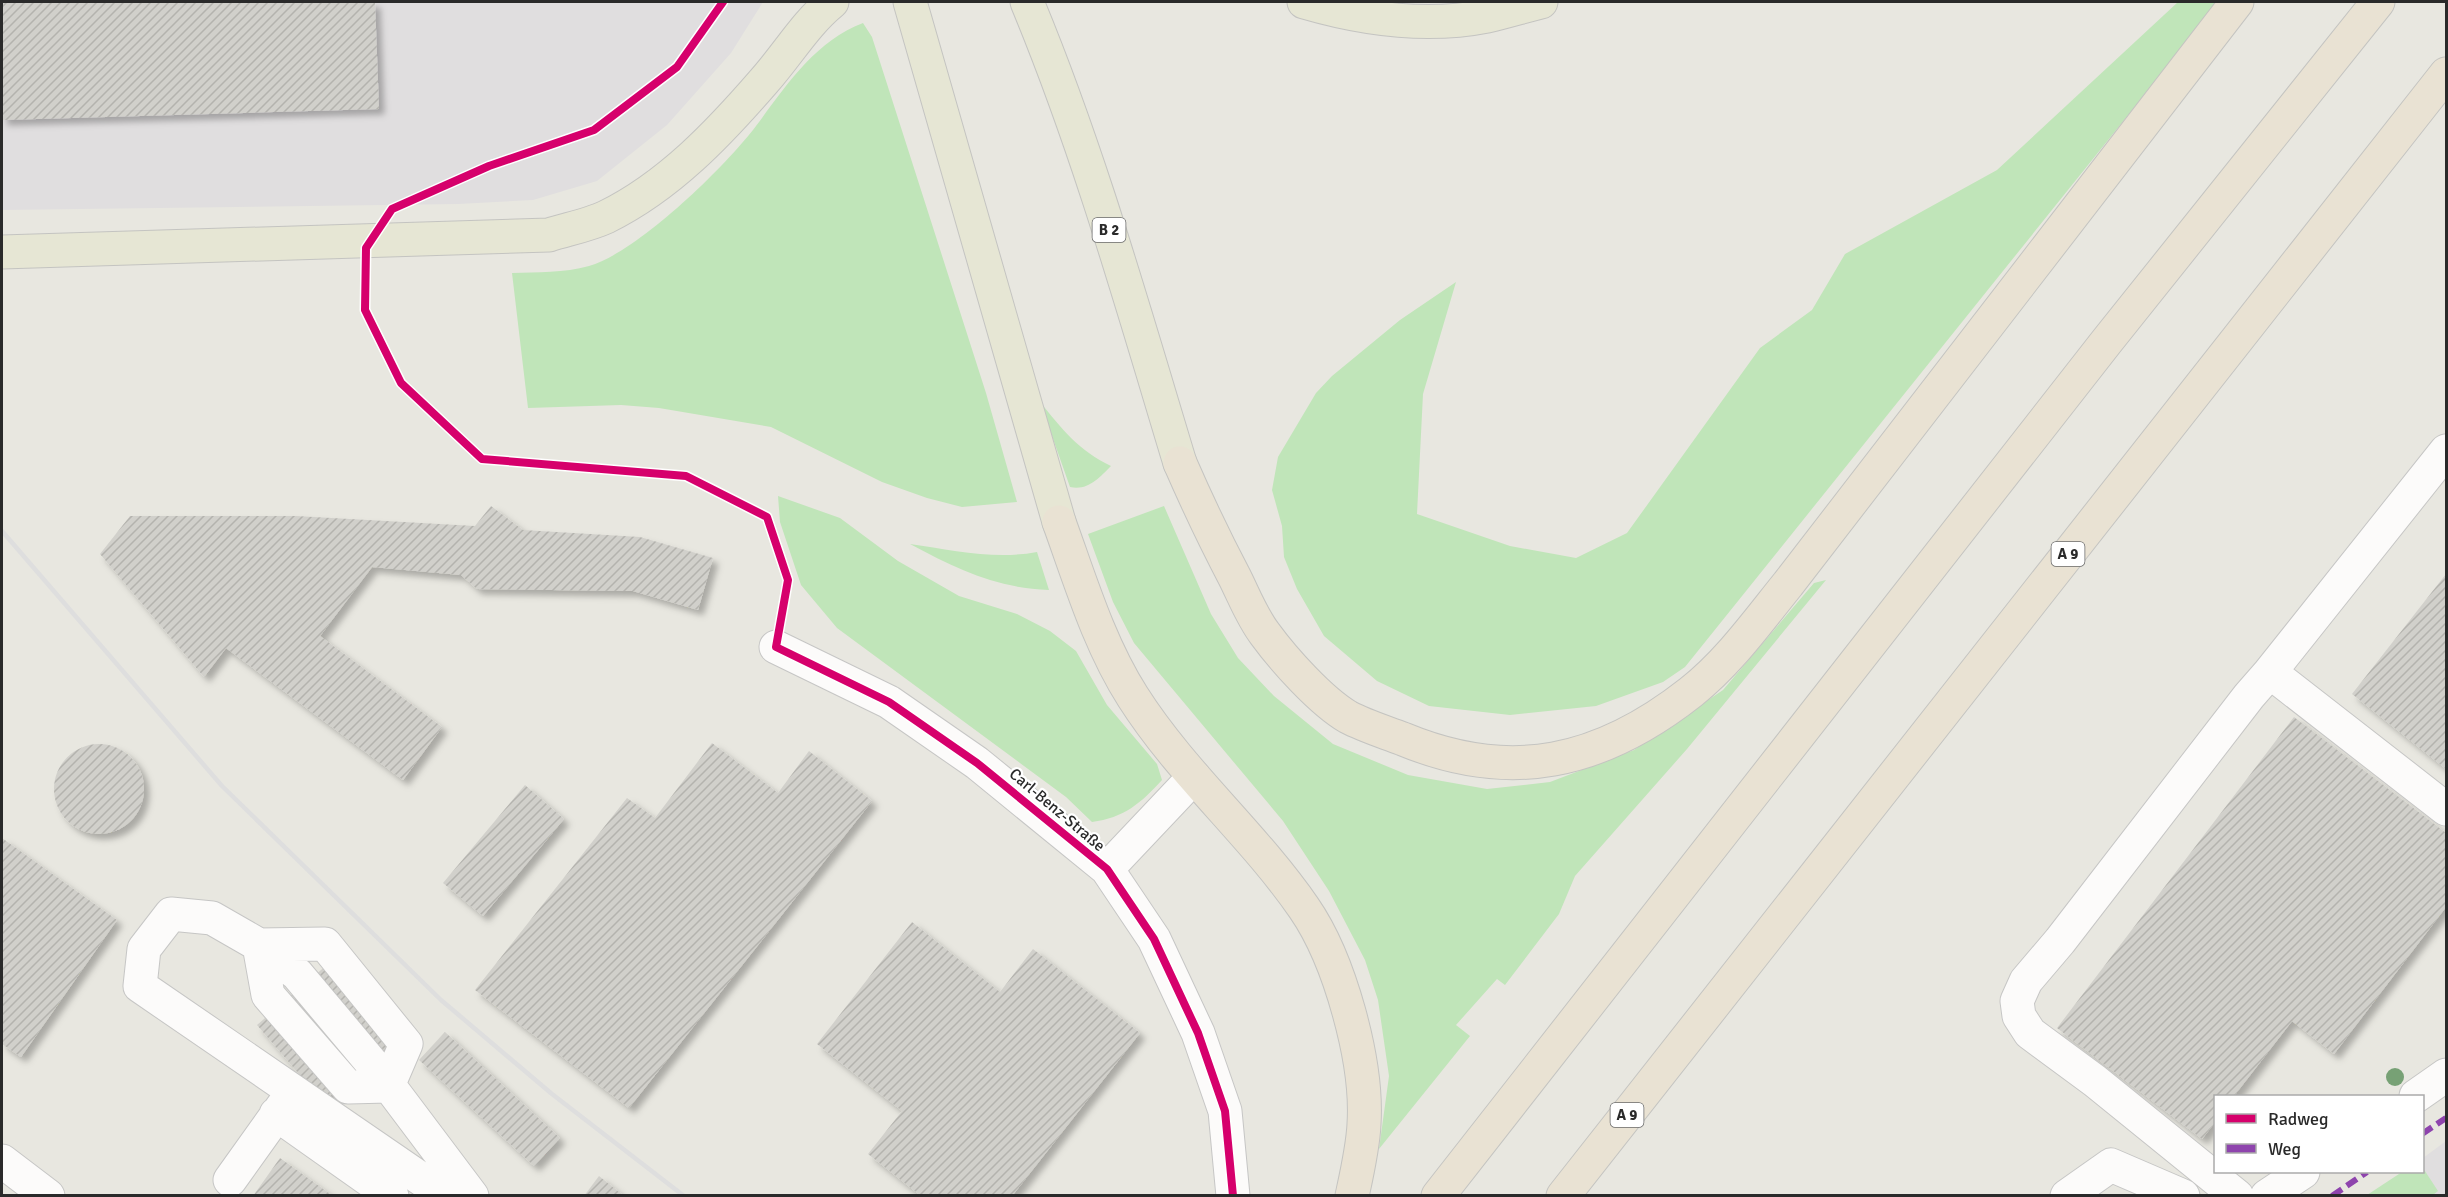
<svg xmlns="http://www.w3.org/2000/svg" width="2448" height="1197" viewBox="0 0 2448 1197" font-family="Signika,sans-serif">
  <style>
    .industrial { fill: #e0dedf }
    .grass { fill: #c0e5b9 }
    .building { fill: url(#building-hatch); filter: url(#shadow) }
    .lines { fill: none; stroke-linecap: round; stroke-linejoin: round }
    .minor-casing { stroke: #c6c6c5; stroke-width: 35 }
    .major-casing { stroke: #c4c4c1; stroke-width: 35 }
    .highway-casing { stroke: #c4c4c1; stroke-width: 35 }
    .path { stroke: #c6c5c5; stroke-width: 4; stroke-dasharray: 4.5 3; stroke-linecap: butt }
    .minor { stroke: #fcfbfa; stroke-width: 33 }
    .major { stroke: #e6e6d4; stroke-width: 33 }
    .highway { stroke: #e9e2d3; stroke-width: 33 }
    .rail { stroke: #dedede; stroke-width: 4.5 }
    .quiet { stroke: #8e44ad; stroke-width: 6; stroke-dasharray: 12 6; stroke-linecap: butt }
    .cycleway-casing { stroke: #fff; stroke-width: 11 }
    .cycleway { stroke: #d6006c; stroke-width: 8 }
    .tree { fill: #77a175 }
    .labels { text-anchor: middle; dominant-baseline: central; stroke-width: 4.5; stroke-linejoin: round; paint-order: stroke }
    .shield { fill: #fff; stroke: #6a6a6a; stroke-width: 1.5 }
    .shield-label { font-size: 15px; font-weight: bold; fill: #2a2a2a }
    .street-label { font-size: 16px; fill: #2a2a2a; stroke: #fff }
  </style>
  <defs>
    <pattern id="building-hatch" width="6" height="6" patternUnits="userSpaceOnUse" patternTransform="scale(1.5)"><rect width="6" height="6" fill="#d1d0cb"/><path d="M-1 1l2-2M0 6l6-6M5 7l2-2" fill="none" stroke="#b4b3ae"/></pattern>
    <filter id="shadow"><feDropShadow dx="5.5" dy="5.5" stdDeviation="3" flood-color="#0004"/></filter>
  </defs>
  <rect width="100%" height="100%" fill="#e8e7e0"/>
  <!-- industrial -->
  <path class="industrial" d="M 2,2 L 763,2 L 731,53 L 667,125 L 597,181 L 533,200 L 458,204 L 2,210 Z
    M 2446,1141 L 2446,1195 L 2367,1196 L 2422,1172 L 2423,1158 Z"/>
  <!-- grass -->
  <path class="grass" d="M 2178,2 L 2219,2 L 1685,667 L 1663,682 L 1596,706 L 1510,715 L 1429,706 L 1377,681 L 1324,636 L 1297,589 L 1284,557 L 1282,526 L 1272,490 L 1278,457 L 1316,393 L 1332,376 L 1400,320 L 1456,282 L 1423,394 L 1417,514 L 1510,546 L 1576,558 L 1627,533 L 1760,348 L 1812,310 L 1845,254 L 1997,170 Z
    M 863,23 L 872,37 L 986,393 L 1017,502 L 962,507 L 927,498 L 882,482 L 771,427 L 659,408 L 621,405 L 528,408 L 512,273 C 537,272 564,273 589,266 C 638,252 725,167 756,126 C 786,86 814,42 863,23 Z
    M 1040,402 C 1061,428 1079,451 1111,466 C 1099,478 1088,491 1070,487 Z
    M 778,496 L 840,518 L 898,561 L 959,596 L 1017,614 L 1050,631 L 1076,651 L 1107,705 L 1157,764 L 1162,780 C 1141,803 1124,818 1092,822 L 1066,797 L 837,628 L 801,585 L 780,522 Z
    M 1164,506 L 1211,614 L 1238,658 L 1274,696 L 1333,744 L 1408,775 L 1487,789 L 1550,782 L 1634,750 L 1723,690 L 1814,583 L 1826,580 L 1687,749 L 1575,876 L 1559,914 L 1505,985 L 1497,979 L 1456,1025 L 1470,1036 L 1379,1149 L 1389,1076 L 1378,1000 L 1365,960 L 1329,891 L 1283,821 L 1134,643 L 1113,602 L 1088,534 Z
    M 910,544 C 952,550 995,560 1037,552 L 1049,590 C 995,588 957,569 910,544 Z
    M 2423,1168 L 2438,1191 L 2433,1195 L 2367,1195 L 2402,1172 L 2422,1172 Z"/>
  <!-- building -->
  <path class="building" d="M 2,2 L 375,2 L 379,109 L 2,120 Z
    M 491,506 L 523,530 L 640,537 L 713,558 L 698,610 L 633,591 L 477,589 L 461,575 L 372,567 L 320,636 L 442,727 L 403,780 L 226,648 L 204,677 L 100,554 L 130,516 L 296,516 L 475,526 Z
    M 2446,574 L 2446,769 L 2352,694 Z
    M 2294,717 L 2446,833 L 2446,907 L 2334,1054 L 2292,1021 L 2234,1096 L 2216,1096 L 2216,1121 L 2202,1139 L 2057,1028 Z
    M 712,743 L 778,793 L 809,751 L 872,801 L 629,1108 L 475,990 L 627,798 L 655,818 Z
    M54 789a45 45 0 1 1 90 0a45 45 0 1 1-90 0Z
    M 525,785 L 564,819 L 483,916 L 443,883 Z
    M 2,838 L 117,920 L 21,1057 L 2,1044 Z
    M 912,922 L 1000,992 L 1033,949 L 1140,1033 L 1012,1196 L 921,1196 L 868,1154 L 902,1111 L 817,1044 Z
    M 328,964 L 394,1041 L 323,1102 L 257,1025 Z
    M 445,1032 L 560,1138 L 534,1166 L 419,1060 Z
    M 280,1158 L 333,1196 L 253,1196 Z
    M 599,1176 L 624,1196 L 584,1196 Z"/>
  <g class="lines">
    <defs>
      <path id="minor" d="M 2446,451 L 2270,672 L 2446,809
        M 776,647 L 889,702 L 977,763 L 1107,869 L 1154,939 L 1198,1033 L 1225,1111 L 1233,1196
        M 1107,869 L 1194,777
        M 325,944 L 406,1044 L 388,1086 L 348,1087 L 268,995 L 259,945 Z
        M 2416,1096 L 2446,1075
        M 276,1114 L 392,1196
        M 2,1161 L 48,1196
        M 230,1180 L 290,1096
        M 446,1196 L 140,986 L 144,949 L 171,914 L 212,918 L 259,945 L 297,974 L 375,1067 L 472,1196
        M 2067,1196 L 2111,1165 L 2183,1196
        M 2237,1196 L 2095,1081 L 2030,1033 L 2019,1016 L 2017,1001 L 2026,981 L 2060,941 L 2249,696 L 2270,672
        M 2267,1196 L 2303,1172"/>
      <path id="major" d="M 910,2 L 1059,522
        M 1027,2 C 1089,151 1133,308 1180,463
        M 1304,2 C 1362,19 1427,28 1487,16 C 1506,12 1524,6 1541,2
        M 2,252 L 549,235 C 568,229 589,225 606,217 C 669,186 719,133 764,81 C 788,54 805,24 832,2"/>
      <path id="highway" d="M 1180,463 C 1197,502 1215,540 1235,578 C 1244,596 1252,617 1265,634 C 1284,660 1321,701 1348,717 C 1365,726 1385,732 1403,739 C 1511,784 1601,763 1691,692 C 1729,662 1758,621 1788,584 L 2237,2
        M 1059,522 C 1080,580 1099,644 1133,697 C 1182,774 1253,834 1304,908 C 1340,960 1368,1062 1364,1124 C 1363,1147 1357,1173 1352,1196
        M 1438,1196 L 2107,341 L 2378,2
        M 1563,1196 L 2446,74"/>
    </defs>
    <!-- minor casing -->
    <use href="#minor" class="minor-casing"/>
    <!-- major casing -->
    <use href="#major" class="major-casing"/>
    <!-- highway casing -->
    <use href="#highway" class="highway-casing"/>
    <!-- path -->
    <path class="path" d="M 2445,1196 L 2446,1195"/>
    <!-- minor -->
    <use href="#minor" class="minor"/>
    <!-- major -->
    <use href="#major" class="major"/>
    <!-- highway -->
    <use href="#highway" class="highway"/>
    <!-- rail -->
    <path class="rail" d="M 2,531 L 222,786 L 441,1000 L 552,1094 L 684,1196"/>
    <!-- quiet -->
    <path class="quiet" d="M 2422,1134 L 2446,1118
      M 2332,1196 L 2367,1172"/>
    <defs>
      <path id="cycleway" d="M 723,2 L 677,67 L 594,130 L 489,166 L 392,209 L 366,248 L 365,310 L 401,383 L 482,459 L 686,476 L 767,517 L 788,580 L 776,647 L 889,702 L 977,763 L 1107,869 L 1154,939 L 1198,1033 L 1225,1111 L 1233,1196"/>
    </defs>
    <!-- cycleway casing -->
    <use href="#cycleway" class="cycleway-casing"/>
    <!-- cycleway -->
    <use href="#cycleway" class="cycleway"/>
  </g>
  <!-- trees -->
  <circle class="tree" cx="2395" cy="1077" r="9"/>
  <g class="labels">
    <!-- shield labels -->
    <g class="shield">
      <rect x="1092.5" y="218" width="33" height="24" rx="4.5"/>
      <rect x="2051.5" y="542" width="33" height="24" rx="4.5"/>
      <rect x="1610.5" y="1103" width="33" height="24" rx="4.5"/>
    </g>
    <g class="shield-label">
      <text x="1109" y="230">B 2</text>
      <text x="2068" y="554">A 9</text>
      <text x="1627" y="1115">A 9</text>
    </g>
    <!-- street labels -->
    <g class="street-label">
      <text transform="translate(1057 810) rotate(40)">Carl-Benz-Straße</text>
    </g>
  </g>
  <!-- border -->
  <rect width="2448" height="1197" fill="none" stroke="#2a2a2a" stroke-width="6"/>
  <!-- legend -->
  <rect x="2214" y="1095" width="210" height="78" fill="#ffffff" stroke="#aaaaaa" stroke-width="1.5"/>
  <rect x="2226" y="1114" width="30" height="9" fill="#d6006c" stroke="#aaaaaa" stroke-width="1.5"/>
  <text x="2268" y="1125" font-size="18" fill="#2a2a2a">Radweg</text>
  <rect x="2226" y="1144" width="30" height="9" fill="#8e44ad" stroke="#aaaaaa" stroke-width="1.5"/>
  <text x="2268" y="1155" font-size="18" fill="#2a2a2a">Weg</text>
</svg>
